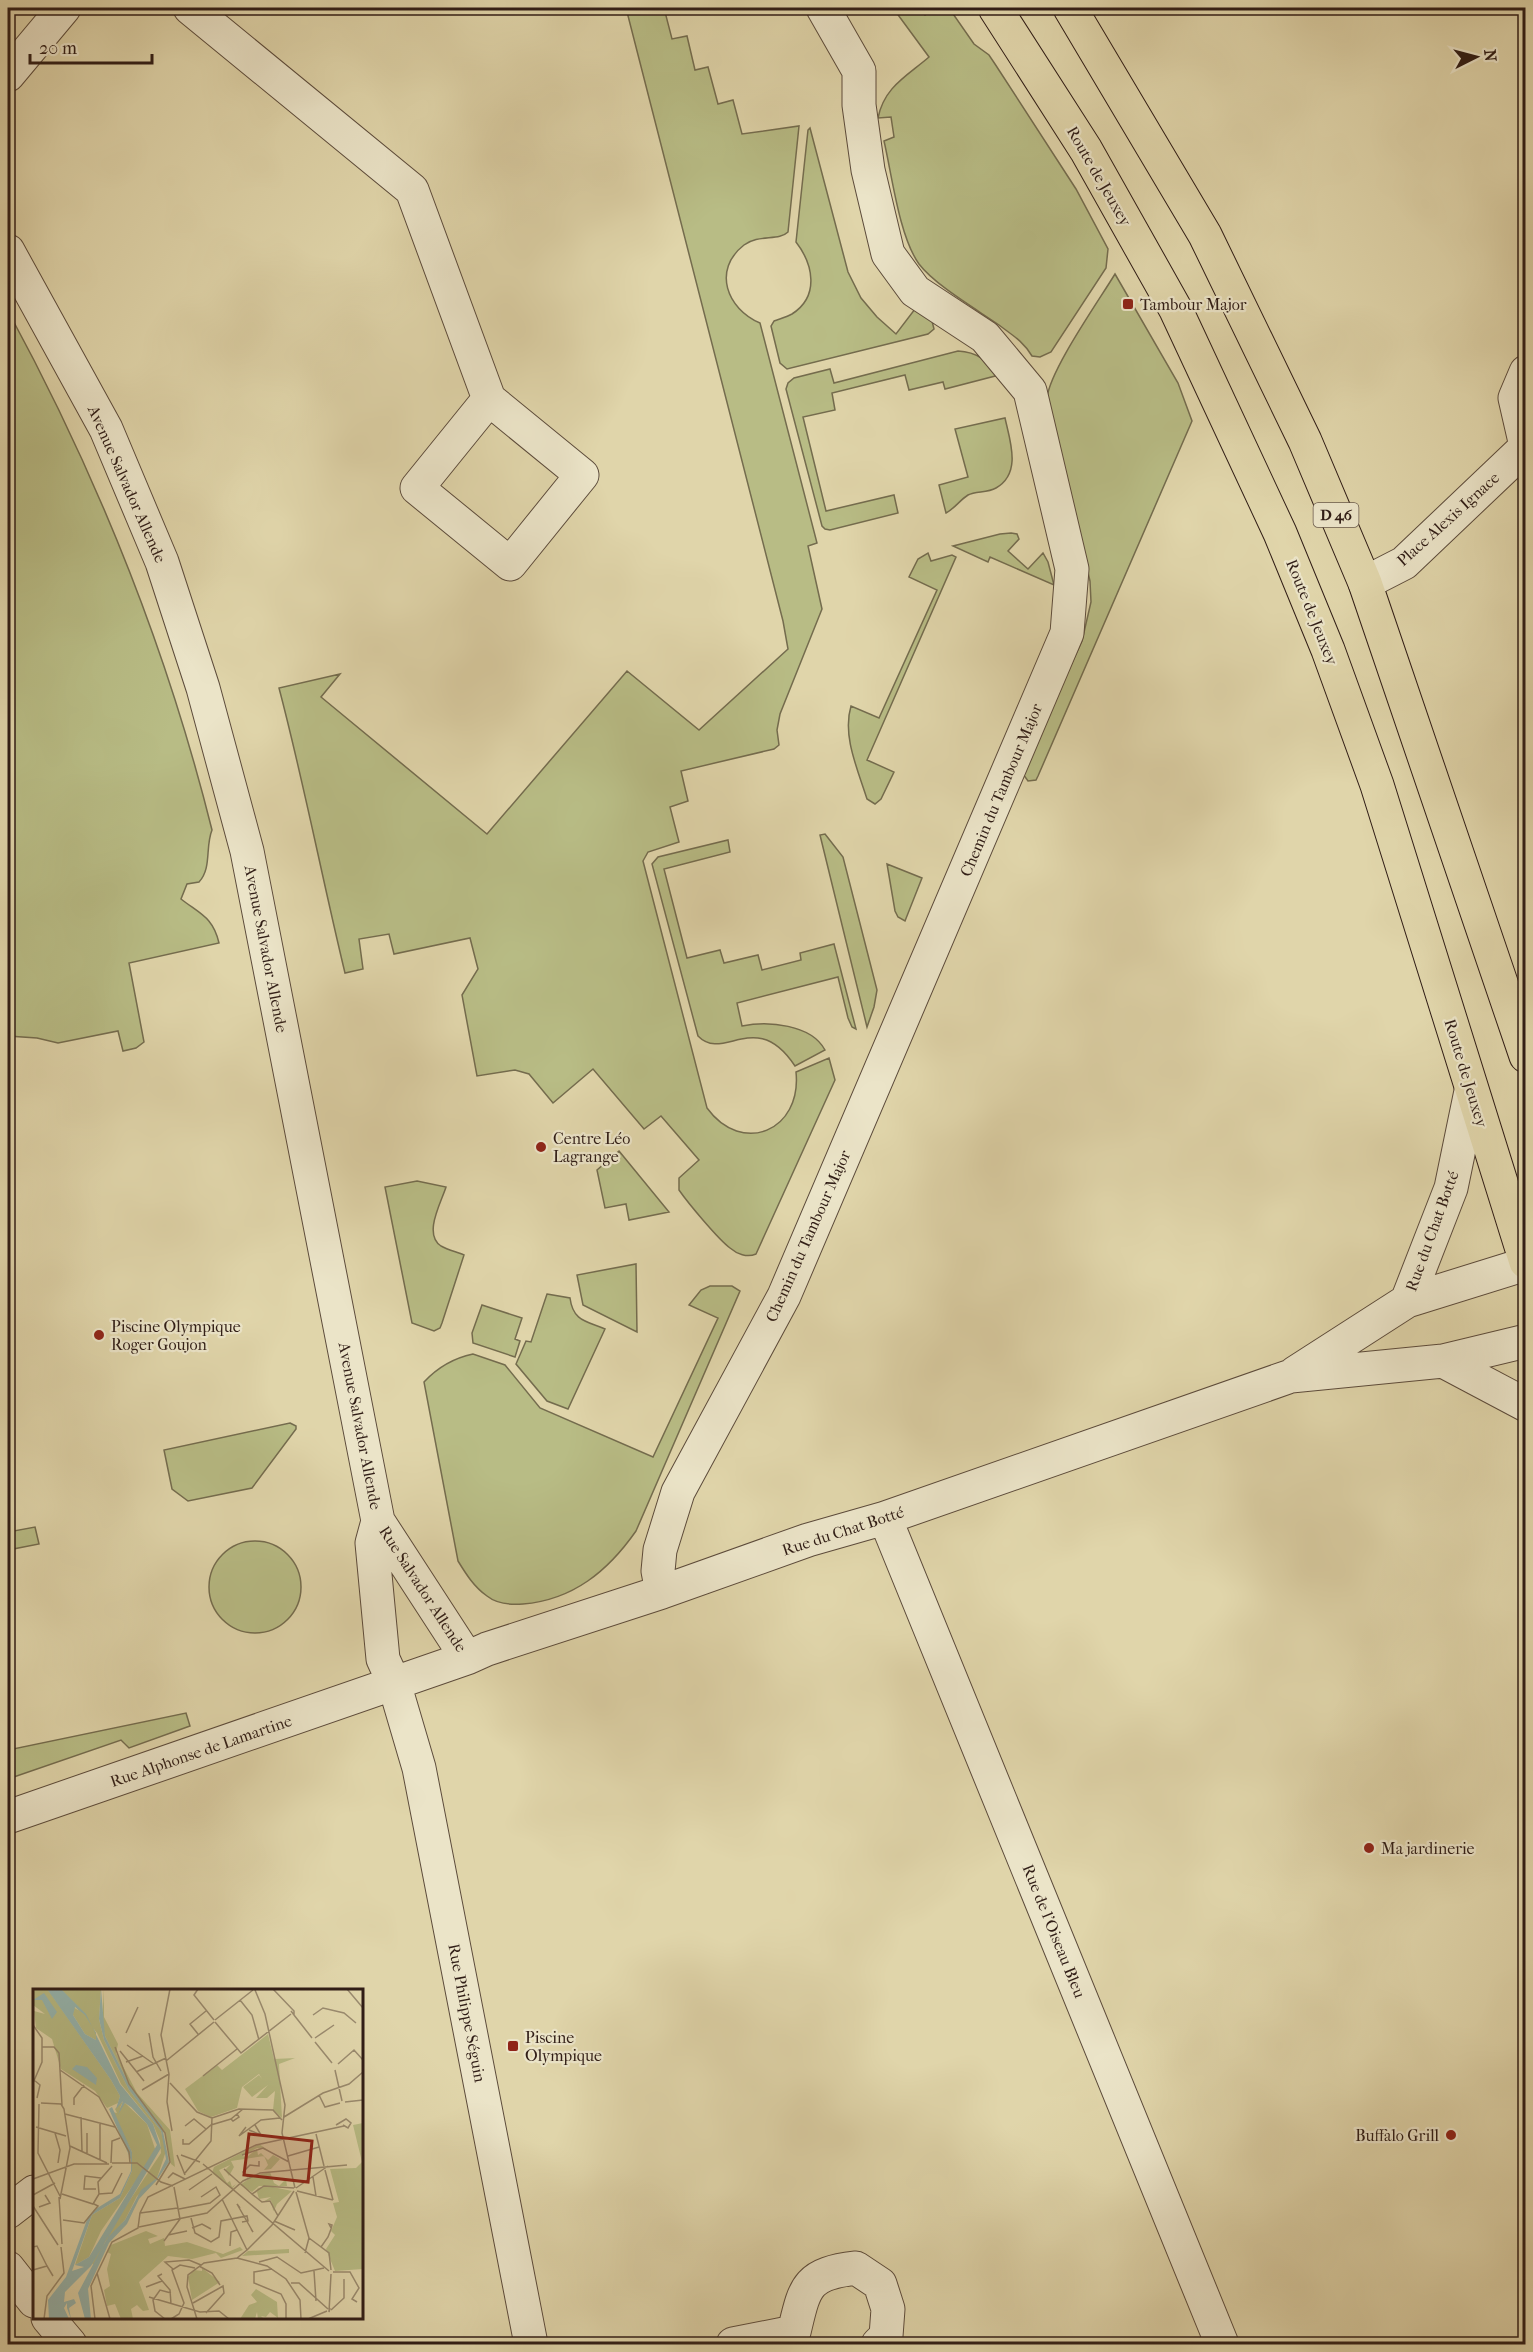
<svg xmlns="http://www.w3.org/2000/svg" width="1533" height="2352" viewBox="0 0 1533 2352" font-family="'IM FELL French Canon',serif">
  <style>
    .green { fill: #b8bc85; stroke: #746c4e; stroke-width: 1.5 }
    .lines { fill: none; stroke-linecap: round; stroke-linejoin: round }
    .minor-casing { stroke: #5c4b3b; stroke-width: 35 }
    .major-casing { stroke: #301d16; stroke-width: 35 }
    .minor { stroke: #ebe4c8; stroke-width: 33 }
    .major { stroke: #e0d5aa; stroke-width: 33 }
    .poi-dot { fill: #8f2418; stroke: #ebe4c8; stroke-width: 2 }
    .labels { text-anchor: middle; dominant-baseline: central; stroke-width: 4.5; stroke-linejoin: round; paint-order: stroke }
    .shield { fill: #ebe4c8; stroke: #68594b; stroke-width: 1.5 }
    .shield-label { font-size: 15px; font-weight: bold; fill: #301d16 }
    .street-label { font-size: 16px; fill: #301d16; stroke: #ebe4c8 }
    .poi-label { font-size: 16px; fill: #301d16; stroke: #ebe4c8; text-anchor: start }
    .inset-road { fill: none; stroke: #9a8b6f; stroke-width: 1.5 }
    .view { fill: #8f2418; fill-opacity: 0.15; stroke: #8f2418; stroke-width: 3 }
    .inset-edge { fill: none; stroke: #301d16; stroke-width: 3 }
  </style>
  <rect width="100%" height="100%" fill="#e0d5aa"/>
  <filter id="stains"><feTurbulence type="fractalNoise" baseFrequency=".00333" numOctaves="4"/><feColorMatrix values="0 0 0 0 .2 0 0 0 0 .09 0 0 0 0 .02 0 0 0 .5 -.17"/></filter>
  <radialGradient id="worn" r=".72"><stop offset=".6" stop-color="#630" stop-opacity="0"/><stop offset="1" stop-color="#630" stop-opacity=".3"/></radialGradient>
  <!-- green -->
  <path class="green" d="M 626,8 L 664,8 L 672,39 L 687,36 L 695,70 L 708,67 L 718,104 L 733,100 L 742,134 L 799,126 L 788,232 C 779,241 758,234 744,245 C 712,270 727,309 760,323 L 817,543 L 808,546 L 822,609 L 780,714 L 777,730 L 779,745 L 774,749 L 681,771 L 688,801 L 670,807 L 679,842 L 648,852 L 643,861 L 707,1108 C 742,1156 802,1131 796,1072 L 829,1058 L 835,1080 L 756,1254 C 747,1258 737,1254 730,1248 C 718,1239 688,1203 679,1190 L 679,1178 L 699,1160 L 661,1116 L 644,1129 L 593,1069 L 553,1103 L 529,1074 L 515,1070 L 477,1076 L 462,995 L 478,969 L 470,938 L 394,954 L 389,934 L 359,939 L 363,969 L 345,973 C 322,878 304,783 279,688 L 340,674 L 321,697 L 487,834 L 627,671 L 699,730 L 788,649 L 783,621 Z
    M 893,8 L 920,8 L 925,15 L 937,8 L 949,8 L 974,44 L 989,55 L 995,64 L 1076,189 L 1108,249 L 1106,268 L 1051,352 L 1040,357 L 1032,356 C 1023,341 1012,335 999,325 C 976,309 935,285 919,264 C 899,236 892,175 884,141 L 894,137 L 891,117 L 878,118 C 884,87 907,76 929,57 Z
    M 810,128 L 848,272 L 861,298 L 877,317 L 896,334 L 915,309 L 932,321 L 934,329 L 928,334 L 787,369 L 780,363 L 771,326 L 774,321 C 779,319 787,317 792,314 C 820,296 813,264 796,242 L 808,130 Z
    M 1115,274 L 1178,383 L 1192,421 L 1038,776 L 1036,780 L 1028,781 L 1023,774 L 1023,769 L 1082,641 L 1091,602 L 1090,581 L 1047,398 C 1050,370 1098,302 1115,274 Z
    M 8,311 C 97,475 167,649 212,830 C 205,847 212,868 199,882 L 187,884 L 181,899 C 200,914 213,917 219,943 L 129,963 L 144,1042 L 136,1048 L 123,1051 L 118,1031 L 58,1043 L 37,1038 L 8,1036 Z
    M 958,351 C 978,352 987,361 999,375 L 945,389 L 943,382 L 909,390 L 905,375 L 832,393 L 835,410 L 803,417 L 826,511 L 894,495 L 898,513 L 830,530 L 825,529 L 822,526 L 786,389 L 788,383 L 794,378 L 830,369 L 834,383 Z
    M 1005,418 C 1010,441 1022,473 996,488 C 987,493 976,491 968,495 C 960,500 954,509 946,513 L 939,485 L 968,477 L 955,429 Z
    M 1011,533 L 1017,534 L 1019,539 L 1008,551 L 1028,569 L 1043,553 L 1048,562 L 1054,585 L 990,557 L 988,562 L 953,546 L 1000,534 Z
    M 928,553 L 931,561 L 952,555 L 956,557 L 867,760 L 894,772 L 881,799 L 875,804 L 867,799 C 858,770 842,736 851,706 L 879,718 L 937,590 L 909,577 L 918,559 Z
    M 825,834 L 843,857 L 877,990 L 874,1007 L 867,1027 L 820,835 Z
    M 728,840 L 730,852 L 664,869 L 687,958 L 720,950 L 724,963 L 758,955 L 762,970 L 801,960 L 800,953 L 834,944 L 856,1029 L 852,1027 L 848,1018 L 838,977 L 737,1003 L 742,1026 C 768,1021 811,1024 825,1050 L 795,1066 C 756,1007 724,1063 698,1036 L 652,864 L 658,857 Z
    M 887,864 L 922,878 L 905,921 L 898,917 L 895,911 Z
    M 619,1151 L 669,1212 L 629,1220 L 626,1204 L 605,1208 L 597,1170 Z
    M 417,1181 L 446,1187 C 441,1203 423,1234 441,1246 C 448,1250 457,1252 464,1255 L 442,1323 L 440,1328 L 434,1331 L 412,1323 L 385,1187 Z
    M 636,1264 L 637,1332 L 583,1305 L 577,1275 Z
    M 710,1286 L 732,1286 L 740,1291 L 636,1531 C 608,1571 573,1600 523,1604 C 511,1605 497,1604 487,1596 C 474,1587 466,1574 458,1561 L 424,1382 C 437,1368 454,1358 473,1354 L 505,1365 L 540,1408 L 653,1457 L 718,1318 L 689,1305 L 701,1290 Z
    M 547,1294 L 570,1298 C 573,1321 586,1321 605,1329 L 568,1409 L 547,1401 L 516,1364 L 526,1341 L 531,1342 Z
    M 482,1305 L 522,1318 L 515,1339 L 520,1341 L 515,1357 L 473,1343 L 472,1333 Z
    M 290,1423 L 296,1426 L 296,1429 L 252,1488 L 188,1501 L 172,1489 L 164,1450 Z
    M 35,1527 L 39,1544 L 8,1550 L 8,1532 Z
    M209 1587a46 46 0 1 1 92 0a46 46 0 1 1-92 0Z
    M 186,1713 L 190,1726 L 129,1748 L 121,1740 L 8,1779 L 8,1750 Z"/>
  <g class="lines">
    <defs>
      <path id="minor" d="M 190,8 L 412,190 L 489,399 L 417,488 L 510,564 L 582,475 L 489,399
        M 8,75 L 64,8
        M 8,251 L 106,429 L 162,562 L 203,688 L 247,851 L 378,1521 L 372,1543 L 383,1659 L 394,1683 L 419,1768 L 531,2344
        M 1526,372 L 1515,398 L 1526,446
        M 1365,583 L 1404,563 L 1526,447
        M 1407,1301 L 1451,1188 L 1471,1091
        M 1443,1361 L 1526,1405
        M 1295,1373 L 1407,1301 L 1526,1264
        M 885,1518 L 1222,2344
        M 378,1521 L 467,1658
        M 662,1592 L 658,1571 L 660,1550 L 678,1492 L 784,1296 L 1067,633 L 1072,569 L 1030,391 L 985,337 L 915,291 L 888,254 L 868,170 L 859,105 L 859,71 L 823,8
        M 8,1817 L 467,1658 L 487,1649 L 662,1592 L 808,1540 L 885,1518 L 1291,1376 L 1443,1361 L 1526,1341
        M 8,2212 L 34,2192
        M 8,2268 L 34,2301
        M 48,2318 L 70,2344
        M 794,2332 C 805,2286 806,2274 856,2268 L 880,2284 L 888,2309 L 886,2336 L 878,2344
        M 733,2344 L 794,2332"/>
      <path id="major" d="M 995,8 L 1086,150 L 1176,310 L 1280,533 L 1328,650 L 1377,785 L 1526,1262
        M 1070,8 L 1205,235 L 1305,441 L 1365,583 L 1526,1056"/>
    </defs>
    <!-- minor casing -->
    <use href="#minor" class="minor-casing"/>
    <!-- major casing -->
    <use href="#major" class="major-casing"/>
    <!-- minor -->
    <use href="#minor" class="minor"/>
    <!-- major -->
    <use href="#major" class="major"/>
  </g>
  <!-- markers -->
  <g class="poi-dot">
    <rect x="1122" y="298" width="12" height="12" rx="3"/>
    <circle cx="541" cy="1147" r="6"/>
    <circle cx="99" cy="1335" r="6"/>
    <circle cx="1369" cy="1848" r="6"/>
    <rect x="507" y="2040" width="12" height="12" rx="3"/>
    <circle cx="1451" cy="2135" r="6"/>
  </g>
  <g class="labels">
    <!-- shield labels -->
    <rect class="shield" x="1313.5" y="503" width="45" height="24" rx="4.5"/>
    <g class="shield-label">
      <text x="1336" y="515">D 46</text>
    </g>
    <!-- street labels -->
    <g class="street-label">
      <text transform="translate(1099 176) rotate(60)">Route de Jeuxey</text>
      <text transform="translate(127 484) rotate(66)">Avenue Salvador Allende</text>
      <text transform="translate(1448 519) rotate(-42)">Place Alexis Ignace</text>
      <text transform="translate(1312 612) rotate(68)">Route de Jeuxey</text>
      <text transform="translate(1001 790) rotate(-67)">Chemin du Tambour Major</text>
      <text transform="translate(266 949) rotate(79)">Avenue Salvador Allende</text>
      <text transform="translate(1466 1073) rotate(73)">Route de Jeuxey</text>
      <text transform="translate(1432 1231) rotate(-70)">Rue du Chat Botté</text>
      <text transform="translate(808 1236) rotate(-66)">Chemin du Tambour Major</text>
      <text transform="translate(360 1426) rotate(79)">Avenue Salvador Allende</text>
      <text transform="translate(843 1531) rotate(-18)">Rue du Chat Botté</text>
      <text transform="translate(423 1589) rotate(57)">Rue Salvador Allende</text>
      <text transform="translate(201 1751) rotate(-19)">Rue Alphonse de Lamartine</text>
      <text transform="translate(1054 1931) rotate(68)">Rue de l'Oiseau Bleu</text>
      <text transform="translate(467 2013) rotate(79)">Rue Philippe Séguin</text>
    </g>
    <!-- poi labels -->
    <g class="poi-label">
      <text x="1140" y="304">Tambour Major</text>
      <text x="553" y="1138">Centre Léo<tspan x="553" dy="18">Lagrange</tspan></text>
      <text x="111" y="1326">Piscine Olympique<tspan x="111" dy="18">Roger Goujon</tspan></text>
      <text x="1381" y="1848">Ma jardinerie</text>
      <text x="525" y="2037">Piscine<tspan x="525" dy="18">Olympique</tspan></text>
      <text x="1439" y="2135" text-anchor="end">Buffalo Grill</text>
    </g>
  </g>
  <!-- overview -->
  <g transform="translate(33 1989)">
    <rect width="330" height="330" fill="#e0d5aa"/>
    <path d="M 0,0 L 14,0 L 18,5 L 78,91 L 87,107 L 85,114 L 74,119 L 62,102 L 28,80 L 19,50 L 3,39 L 1,22 L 12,25 L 0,16 ZM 28,0 L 68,0 L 66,30 L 71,51 L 96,101 L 128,142 L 133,162 L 124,189 L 104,207 L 92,231 L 72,253 L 62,276 L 59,275 L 72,249 L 128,164 L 127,152 L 120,135 L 88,95 L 64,44 ZM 71,0 L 71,28 L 85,55 L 83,64 L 104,104 L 137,141 L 142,178 L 138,175 L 132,144 L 97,97 L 72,47 L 69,33 ZM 39,17 L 52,26 L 63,44 L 63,51 L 52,45 L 40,26 ZM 235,45 L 241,70 L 262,69 L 246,75 L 249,129 L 240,121 L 242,102 L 234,109 L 223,109 L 235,96 L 219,108 L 210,98 L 226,86 L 229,90 L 226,85 L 209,98 L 204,119 L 178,128 L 165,122 L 152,100 L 184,76 L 189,81 ZM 90,112 L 87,119 L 92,114 L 114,135 L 123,163 L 68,242 L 56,268 L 42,276 L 59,226 L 87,209 L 99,182 L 99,163 L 79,123 L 84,124 L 82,120 ZM 330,134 L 330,280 L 302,282 L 293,260 L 302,246 L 298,242 L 304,228 L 300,214 L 306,213 L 297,180 L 323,179 L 329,173 L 320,136 ZM 226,155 L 235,161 L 224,159 L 209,167 L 214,168 L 224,160 L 225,166 L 228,164 L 235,171 L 240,166 L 247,170 L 238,180 L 231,181 L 235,176 L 231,167 L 198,172 L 201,178 L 196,187 L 192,181 L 197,176 L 186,181 L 194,194 L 197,192 L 199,198 L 203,195 L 199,200 L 179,184 L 181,178 ZM 237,183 L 241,194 L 246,197 L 253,190 L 254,197 L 226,197 L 219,203 L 207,196 L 220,187 ZM 235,197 L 259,202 L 244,215 L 241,222 L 245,225 L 245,226 L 240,221 L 238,211 L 230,213 L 238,208 L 226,210 L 224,203 L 220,205 L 225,199 ZM 113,242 L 125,247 L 115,250 L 117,255 L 131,249 L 132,257 L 154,253 L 190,265 L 207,258 L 210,261 L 188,269 L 183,264 L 159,270 L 135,267 L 106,293 L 116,321 L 110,322 L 104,316 L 98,320 L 100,330 L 88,330 L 82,315 L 74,317 L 71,301 L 77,297 L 74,280 L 78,265 L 74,263 L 78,256 ZM 256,260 L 256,264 L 209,267 L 215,262 ZM 169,279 L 187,293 L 159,311 L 155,288 L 161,281 L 169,282 ZM 223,300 L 244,313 L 245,329 L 237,323 L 233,328 L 228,327 L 231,330 L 225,330 L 224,323 L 222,330 L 207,330 L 216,316 L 224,313 L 218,306 Z" fill="#b8bc85"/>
    <path d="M 14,0 L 28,0 L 53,25 L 87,95 L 120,135 L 128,159 L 58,277 L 32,303 L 31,313 L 41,310 L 43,314 L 36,319 L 38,330 L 34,319 L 34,314 L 31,319 L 36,330 L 16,330 L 15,311 L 33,288 L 55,228 L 61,221 L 87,205 L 98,182 L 98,171 L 76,120 L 79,118 L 99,163 L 99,182 L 87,209 L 59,226 L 39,282 L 51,278 L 42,276 L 56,268 L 124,156 L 114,135 L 98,118 L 92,114 L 85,126 L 90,112 L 83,120 L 87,107 L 78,91 ZM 42,18 L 52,26 L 63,44 L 63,51 L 52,45 L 40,26 ZM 68,0 L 72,47 L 97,97 L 129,137 L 136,173 L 124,191 L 106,210 L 94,235 L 76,254 L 55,300 L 58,330 L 52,330 L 45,304 L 74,249 L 92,231 L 108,201 L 124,189 L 133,170 L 128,142 L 96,101 L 71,51 L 66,30 ZM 11,4 L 24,23 L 19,30 L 9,11 L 0,11 ZM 43,76 L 54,78 L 64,89 L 63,96 L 39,80 Z" fill="#96b7b1" fill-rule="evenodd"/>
    <path class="inset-road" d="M 137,0 L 128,46 L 136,85 L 134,113 L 139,142M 165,0 L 161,6 L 181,31M 240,0 L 261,22 L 261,26 L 258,22M 314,0 L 330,19M 222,1 L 232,25 L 252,116 L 249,144 L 262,199M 207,11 L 219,26 L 226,51M 261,26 L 279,49M 280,26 L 290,19 L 311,24 L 323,34M 182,31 L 220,1M 182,33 L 208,64 L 258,25M 0,36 L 9,49 L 9,73 L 0,94M 93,44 L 105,18M 116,44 L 120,68 L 128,82M 165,45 L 157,35 L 173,22M 282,49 L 301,36M 282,53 L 299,74M 94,56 L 121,75M 9,58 L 21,58 L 26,64 L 29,116M 82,58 L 96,95 L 132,144 L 137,173 L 123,196M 87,62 L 111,92M 133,72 L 181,33M 93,73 L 110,67M 305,75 L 321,61 L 330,71M 27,81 L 66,108 L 96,163 L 97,174M 302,81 L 309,112M 103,83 L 133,69M 170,87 L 204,60M 1,91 L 7,96 L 4,109M 137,94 L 164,123 L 179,129M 109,101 L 136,85M 286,106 L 292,118 L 307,114M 312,113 L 330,111M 8,114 L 28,115 L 31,120 L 37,159 L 27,210M 6,115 L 5,164 L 27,207M 41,116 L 41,109 L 51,96M 32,125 L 82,138M 204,125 L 206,128 L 200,132 L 198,130 L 210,120M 48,128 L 49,162M 251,128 L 290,104 L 316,95 L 330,83M 179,129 L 206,120 L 240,121 L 249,131M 303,136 L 313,130 L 318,134 L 315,139 L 310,136M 152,137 L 161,130 L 173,140M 3,138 L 33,147M 213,138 L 206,147 L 228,131 L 247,129M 216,141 L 228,146 L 222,136M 22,144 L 27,161 L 25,174M 54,144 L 54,164M 283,145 L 291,177M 150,150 L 150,155 L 156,155 L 178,136 L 198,130M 37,157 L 74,174M 144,166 L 152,186M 148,166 L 167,173M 209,166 L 230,159 L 256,173M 255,167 L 286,158M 67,170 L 67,134M 78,174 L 79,152 L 87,149M 79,174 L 104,174 L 128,193 L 140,197M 170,175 L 296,282M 79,177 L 65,193 L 66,205 L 79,204 L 89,184M 191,180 L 219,205M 292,181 L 300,211M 152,184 L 178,152 L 179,129M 215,188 L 210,183 L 217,176 L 226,177 L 226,172M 280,188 L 283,207M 135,189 L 140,184 L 152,190M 0,190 L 41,175 L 76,175M 263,199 L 295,177M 63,200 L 51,200 L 52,187 L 68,189M 156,201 L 179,185M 264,202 L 300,211M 263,203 L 276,249 L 272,264M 29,205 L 60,215 L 66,205M 0,206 L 22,194M 26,208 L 29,255M 189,210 L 214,261M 0,217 L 25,256M 6,218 L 17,214 L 12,206M 207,219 L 204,215 L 220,243 L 218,240M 146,220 L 177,214 L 187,206 L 183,198 L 168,208M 107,224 L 145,219M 245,227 L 237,212 L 229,213 L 219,205 L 231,197 L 261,199M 158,229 L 162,244 L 178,253 L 186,248 L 188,232 L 214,227 L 215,232 L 209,233M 30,231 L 51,234 L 65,217 L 61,215M 241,232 L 262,241M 106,238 L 174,224 L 210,192 L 227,184 L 314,176M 159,239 L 169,235 L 178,240M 135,246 L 154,242M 276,249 L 296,264 L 298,281M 131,252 L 147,230 L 141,198M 197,257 L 198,243 L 204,241M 0,258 L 4,257 L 14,277M 288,258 L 295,248 L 298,240 L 299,236 L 296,235 L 298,239M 204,269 L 234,277 L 253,290 L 267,311 L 268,330M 226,273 L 244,268 L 268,284 L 291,279M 166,277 L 179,284 L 187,296M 140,280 L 132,273 L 156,271 L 168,276M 239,280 L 221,283 L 221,294 L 248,305 L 253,315 L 253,330M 0,281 L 14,277 L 20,287M 281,282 L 283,312M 300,283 L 317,283 L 326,299 L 319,310 L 324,313M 64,284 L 77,330M 129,285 L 125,287 L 137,301 L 138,315M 258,294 L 266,294 L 295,320M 116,297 L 113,298 L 129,292M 116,308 L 167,323 L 186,322 L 196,330M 160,314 L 190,297 L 191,304 L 173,324M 297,319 L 296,323 L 298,285M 298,321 L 311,309 L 311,290M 11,330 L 14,307 L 31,284 L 28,258M 62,330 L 58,297 L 79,253 L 105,239 L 107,224 L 115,208 L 223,156 L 311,137M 132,330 L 122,322 L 120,311 L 127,301 L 138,304M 138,330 L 146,325 L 151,314 L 139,281 L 147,276 L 162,279M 164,330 L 154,298 L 155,286 L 171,274 L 204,269 L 214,261 L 239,236 L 261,202M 275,330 L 294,322"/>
    <path class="view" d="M 216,145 L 279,152 L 275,193 L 211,186 Z"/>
    <rect width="330" height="330" class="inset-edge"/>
  </g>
  <!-- margin -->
  <rect width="1533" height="2352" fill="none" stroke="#e0d5aa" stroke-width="30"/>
  <rect x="9" y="9" width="1515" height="2334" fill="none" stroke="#301d16" stroke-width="3"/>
  <rect x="15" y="15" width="1503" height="2322" fill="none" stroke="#301d16" stroke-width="1.5"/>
  <!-- north arrow -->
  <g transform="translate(1476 57) rotate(84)" stroke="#ebe4c8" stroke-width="4.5" paint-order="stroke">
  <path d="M0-4.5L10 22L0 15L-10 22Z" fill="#301d16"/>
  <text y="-9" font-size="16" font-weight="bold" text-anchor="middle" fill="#301d16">N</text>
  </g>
  <!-- scale -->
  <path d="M30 54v9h122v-9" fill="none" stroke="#301d16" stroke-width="3"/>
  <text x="39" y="54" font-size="18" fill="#301d16" stroke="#ebe4c8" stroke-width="4.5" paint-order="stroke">20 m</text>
  <rect width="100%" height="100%" filter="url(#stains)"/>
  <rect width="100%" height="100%" fill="url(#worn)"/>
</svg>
